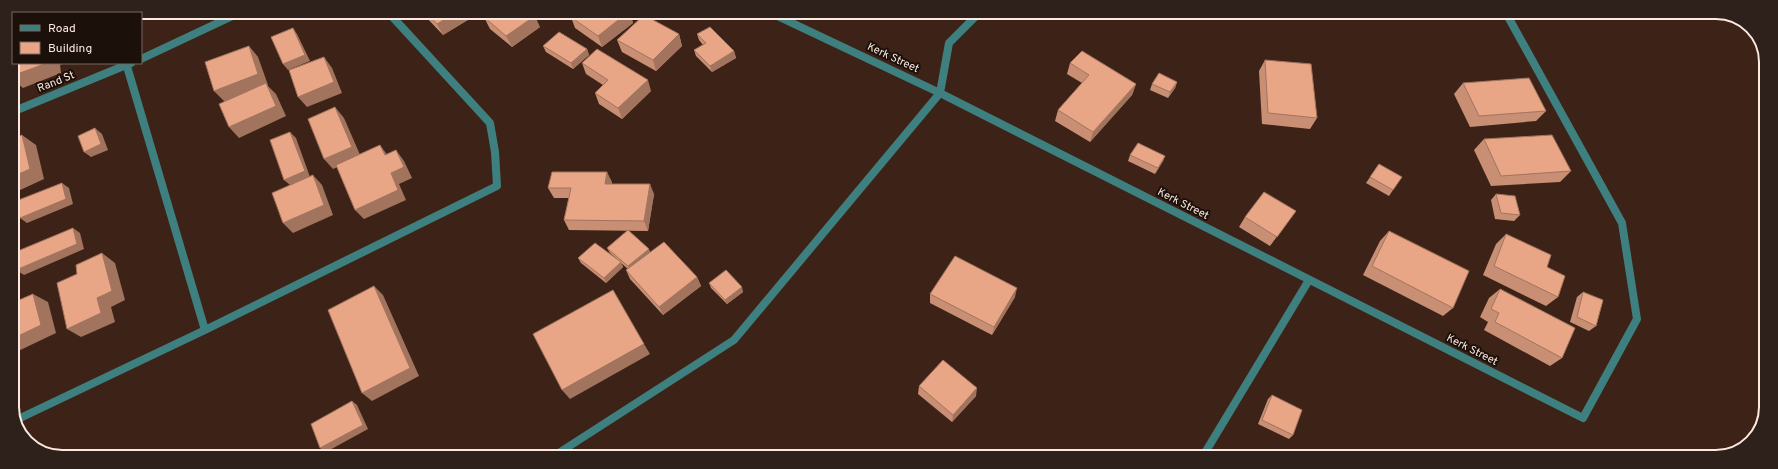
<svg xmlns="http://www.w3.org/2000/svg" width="1778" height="469" viewBox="0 0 1778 469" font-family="Overpass,sans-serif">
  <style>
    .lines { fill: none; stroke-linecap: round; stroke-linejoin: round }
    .street { stroke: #3e807f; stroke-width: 8 }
    .wall { fill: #c88f74 }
    .shaded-wall { fill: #a2745e }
    .building { fill: #e8a687; stroke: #a2745e }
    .labels { text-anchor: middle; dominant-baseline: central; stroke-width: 4; stroke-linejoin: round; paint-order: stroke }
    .street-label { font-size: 11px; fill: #fce9e1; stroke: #1c100a }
    .rim { fill: none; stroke: #fce9e1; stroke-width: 2 }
  </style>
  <rect width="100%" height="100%" fill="#3d2317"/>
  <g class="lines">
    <!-- street -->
    <path class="street" d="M 771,13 L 940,93 L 1583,418 L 1637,319 L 1622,223 L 1506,13
      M 141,59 L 241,12
      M 12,112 L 131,63
      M 205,330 L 497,186 L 495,152 L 490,123 L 388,12
      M 16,420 L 205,330 L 126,63
      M 554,456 L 734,340 L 940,93 L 949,43 L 979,13
      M 1203,456 L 1309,280"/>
  </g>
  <!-- wall -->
  <path class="wall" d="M 422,12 L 481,12 L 443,35 L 424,15 Z
    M 576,13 L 630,13 L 633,23 L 602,47 L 575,28 L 571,17 Z
    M 835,13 L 843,13 L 840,16 Z
    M 1108,13 L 1116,13 L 1114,16 Z
    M 484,17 L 540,27 L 512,47 L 490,29 Z
    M 679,34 L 682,46 L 656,71 L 622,52 L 617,40 Z
    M 697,34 L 734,51 L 736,58 L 712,72 L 696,56 L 694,50 L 703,45 L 699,40 Z
    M 543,46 L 587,49 L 589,55 L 573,69 L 546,52 Z
    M 1265,60 L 1317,118 L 1310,129 L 1262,124 L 1259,71 Z
    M 582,63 L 651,91 L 622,119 L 599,104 L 595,93 L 603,85 L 586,74 Z
    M 1070,63 L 1136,84 L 1132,95 L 1090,142 L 1055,121 L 1058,110 L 1082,83 L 1067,74 Z
    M 1177,82 L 1175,88 L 1168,98 L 1150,90 L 1152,84 Z
    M 1463,83 L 1546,111 L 1536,121 L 1470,127 L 1454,94 Z
    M 1484,139 L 1571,171 L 1560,182 L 1491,186 L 1474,150 Z
    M 1130,155 L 1165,156 L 1163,161 L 1155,174 L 1128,161 Z
    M 1379,164 L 1393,190 L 1389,196 L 1366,183 Z
    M 612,182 L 612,184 L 654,194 L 648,231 L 569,230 L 564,220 L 569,198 L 554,198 L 548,188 Z
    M 1496,194 L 1520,215 L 1514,221 L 1495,219 L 1491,200 Z
    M 1296,211 L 1270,246 L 1239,227 L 1245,217 Z
    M 1389,231 L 1453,308 L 1443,316 L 1363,275 L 1380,241 Z
    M 1506,234 L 1547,267 L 1558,297 L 1546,306 L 1483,275 L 1496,244 Z
    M 607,248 L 650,252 L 697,277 L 701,286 L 663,315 L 630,279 L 626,270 L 628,269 L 621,263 L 623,267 L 606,283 L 581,263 L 578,258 L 618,260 L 610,253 Z
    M 709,283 L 743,292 L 727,304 L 711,288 Z
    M 1500,289 L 1562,358 L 1550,366 L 1484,330 L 1488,322 L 1480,317 L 1489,298 Z
    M 1583,292 L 1596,326 L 1589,331 L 1570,322 L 1577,297 Z
    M 930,294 L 1015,297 L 992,335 L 930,303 Z
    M 919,386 L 976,396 L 952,422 L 918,394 Z
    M 1272,395 L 1293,435 L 1289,439 L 1258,424 L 1268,399 Z"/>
  <!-- shaded-wall -->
  <path class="shaded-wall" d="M 456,12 L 481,12 L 443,35 L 437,24 Z
    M 627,13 L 630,13 L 633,23 L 602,47 L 598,36 Z
    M 535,16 L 540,27 L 512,47 L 506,36 Z
    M 293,28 L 297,34 L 310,61 L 288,70 L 283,64 Z
    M 679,34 L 682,46 L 656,71 L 653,60 Z
    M 249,46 L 258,57 L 268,85 L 267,85 L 276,94 L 286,116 L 239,138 L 229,127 L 267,85 L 225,102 L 214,91 Z
    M 587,49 L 589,55 L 573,69 L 571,63 Z
    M 734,51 L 736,58 L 712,72 L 710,66 Z
    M 324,57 L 332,68 L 342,93 L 307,107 L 298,97 Z
    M 47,63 L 65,63 L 60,65 L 61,73 L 23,88 L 12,79 L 12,76 Z
    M 648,80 L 651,91 L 622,119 L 618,108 Z
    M 1177,82 L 1175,88 L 1168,98 L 1170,92 Z
    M 1136,84 L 1132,95 L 1090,142 L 1093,132 Z
    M 335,107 L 344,118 L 361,157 L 333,169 L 324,159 Z
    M 95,128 L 102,134 L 108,150 L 91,157 L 84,152 Z
    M 290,132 L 296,138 L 310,177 L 290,185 L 284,180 Z
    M 22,135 L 36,145 L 44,179 L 18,191 L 12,186 L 12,177 Z
    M 380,145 L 388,156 L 385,155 Z
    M 396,150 L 404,161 L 412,178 L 399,184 L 406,200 L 364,219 L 355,210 L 391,173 Z
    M 1165,156 L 1163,161 L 1155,174 L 1158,168 Z
    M 607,172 L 612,182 L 610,194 L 605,184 Z
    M 313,175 L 322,185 L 333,215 L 293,233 L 283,223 Z
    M 62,183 L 69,188 L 73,204 L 27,223 L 20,218 Z
    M 650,184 L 654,194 L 648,231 L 644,221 Z
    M 73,228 L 80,233 L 84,249 L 24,275 L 16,270 Z
    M 649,249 L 651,254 L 631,271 L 628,266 Z
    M 102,253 L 115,263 L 125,300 L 111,307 L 115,322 L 81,337 L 67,329 L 97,298 Z
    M 621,262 L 623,267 L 606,283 L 604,278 Z
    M 12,277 L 15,297 L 12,298 Z
    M 697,277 L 701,286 L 663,315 L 659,307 Z
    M 374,286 L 383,295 L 419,376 L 372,401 L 362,393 Z
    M 742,287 L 743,292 L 727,304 L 725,300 Z
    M 1017,288 L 1015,297 L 992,335 L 994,327 Z
    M 33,294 L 48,302 L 56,333 L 12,354 L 12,339 Z
    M 644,344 L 650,354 L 570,399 L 562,390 Z
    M 977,388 L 976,396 L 952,422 L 953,415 Z
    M 352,401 L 357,405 L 368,429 L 326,452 L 320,448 Z"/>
  <!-- building -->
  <path class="building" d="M 426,12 L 456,12 L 437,24 Z
    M 492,12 L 531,12 L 535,16 L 506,36 L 484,17 Z
    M 576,13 L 627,13 L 598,36 L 571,17 Z
    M 644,15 L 679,34 L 653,60 L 617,40 Z
    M 710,27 L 734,51 L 710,66 L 694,50 L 706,43 L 697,34 Z
    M 293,28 L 305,55 L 283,64 L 271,37 Z
    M 559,32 L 587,49 L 571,63 L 543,46 Z
    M 249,46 L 258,74 L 214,91 L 205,62 Z
    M 597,49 L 648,80 L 618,108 L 595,93 L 608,80 L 582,63 Z
    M 1082,51 L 1136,84 L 1093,132 L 1058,110 L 1089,75 L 1070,63 Z
    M 324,57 L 334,82 L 298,97 L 289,70 Z
    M 13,60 L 13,63 L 47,63 L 12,76 L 12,62 Z
    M 1265,60 L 1311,64 L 1317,118 L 1268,113 Z
    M 1159,73 L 1177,82 L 1170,92 L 1152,84 Z
    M 1529,78 L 1546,111 L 1479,116 L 1463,83 Z
    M 266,83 L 276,106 L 229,127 L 219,104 Z
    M 335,107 L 352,147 L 324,159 L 308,119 Z
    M 95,128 L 101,144 L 84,152 L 78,136 Z
    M 290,132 L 305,171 L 284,180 L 270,140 Z
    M 22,135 L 30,169 L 12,177 L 12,139 Z
    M 1552,135 L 1571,171 L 1501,176 L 1484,139 Z
    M 1138,143 L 1165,156 L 1158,168 L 1130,155 Z
    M 380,145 L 385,155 L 396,150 L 404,167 L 391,173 L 398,190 L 355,210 L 336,165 Z
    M 1379,164 L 1402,177 L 1393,190 L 1370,177 Z
    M 552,172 L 607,172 L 605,184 L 650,184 L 644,221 L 564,220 L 571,188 L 548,188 Z
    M 313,175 L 324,205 L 283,223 L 272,193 Z
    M 62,183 L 66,199 L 20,218 L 16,201 Z
    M 1264,192 L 1296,211 L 1277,237 L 1245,217 Z
    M 1496,194 L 1515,196 L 1520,215 L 1501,213 Z
    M 73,228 L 77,244 L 16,270 L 13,253 Z
    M 628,230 L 649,249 L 628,266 L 607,248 Z
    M 1389,231 L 1469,271 L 1453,308 L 1372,266 Z
    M 1506,234 L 1551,255 L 1547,267 L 1565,276 L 1558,297 L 1494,266 Z
    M 664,242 L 697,277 L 659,307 L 626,270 Z
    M 595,243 L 621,262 L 604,278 L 578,258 Z
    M 102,253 L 112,291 L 97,298 L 101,313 L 67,329 L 57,283 L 77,274 L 76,265 Z
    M 955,256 L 1017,288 L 994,327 L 930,294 Z
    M 726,270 L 742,287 L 725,300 L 709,283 Z
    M 374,286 L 410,368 L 362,393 L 328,310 Z
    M 1500,289 L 1575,328 L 1562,358 L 1495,322 L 1499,313 L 1491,309 Z
    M 613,290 L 644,344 L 562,390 L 533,334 Z
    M 1583,292 L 1603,300 L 1596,326 L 1577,317 Z
    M 33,294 L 41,325 L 12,339 L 12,303 Z
    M 943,360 L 977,388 L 953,415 L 919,386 Z
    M 1272,395 L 1302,410 L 1293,435 L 1262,420 Z
    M 352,401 L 363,425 L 320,448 L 311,424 Z"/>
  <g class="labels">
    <!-- street labels -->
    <g class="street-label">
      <text transform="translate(893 58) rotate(25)">Kerk Street</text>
      <text transform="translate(56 82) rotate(-22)">Rand St</text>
      <text transform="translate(1183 204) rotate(27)">Kerk Street</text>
      <text transform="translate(1472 350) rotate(27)">Kerk Street</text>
    </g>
  </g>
  <!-- crop -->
  <path d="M0 0H1778V469H0ZM62 19H1716A43 43 0 0 1 1759 62V407A43 43 0 0 1 1716 450H62A43 43 0 0 1 19 407V62A43 43 0 0 1 62 19Z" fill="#2e211b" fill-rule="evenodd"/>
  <path class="rim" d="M62 19H1716A43 43 0 0 1 1759 62V407A43 43 0 0 1 1716 450H62A43 43 0 0 1 19 407V62A43 43 0 0 1 62 19Z"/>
  <!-- legend -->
  <rect x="12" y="12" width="130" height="52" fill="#1c100a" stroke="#766760"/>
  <rect x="20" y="25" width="20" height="6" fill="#3e807f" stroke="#766760"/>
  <text x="48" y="32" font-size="12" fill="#fce9e1">Road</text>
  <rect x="20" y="42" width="20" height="12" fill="#e8a687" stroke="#766760"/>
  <text x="48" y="52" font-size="12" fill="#fce9e1">Building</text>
</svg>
